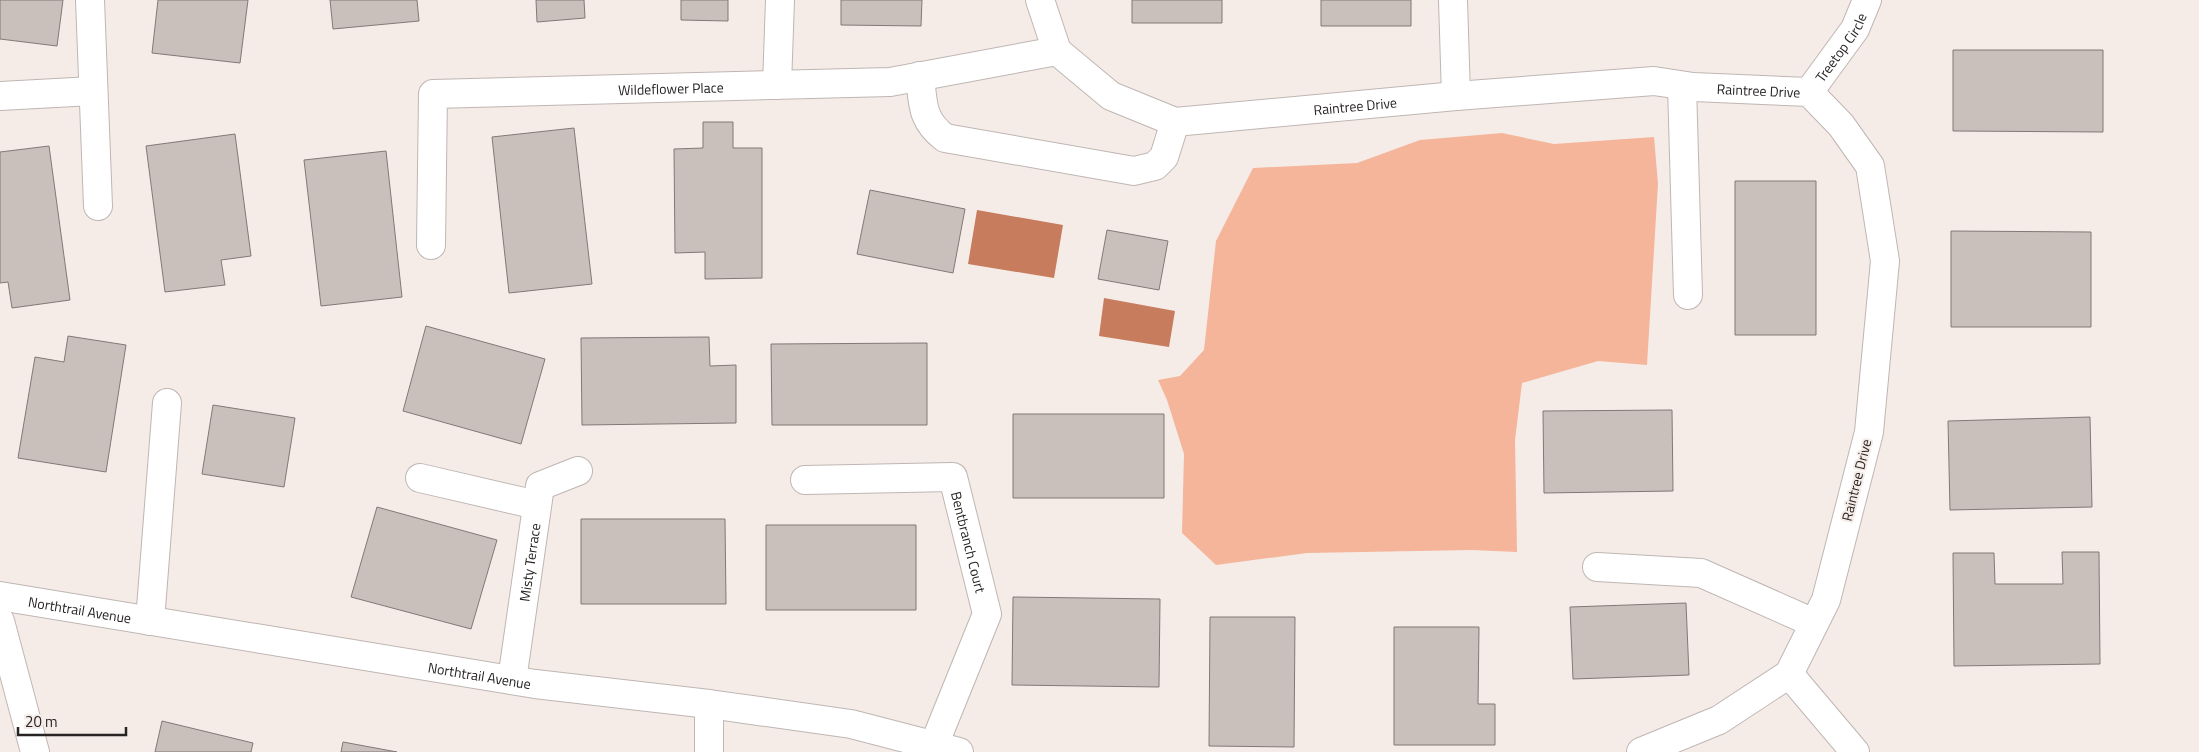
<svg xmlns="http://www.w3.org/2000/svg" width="2199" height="752" viewBox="0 0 2199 752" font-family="'Titillium Web',sans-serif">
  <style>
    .green { fill: #f5b59a }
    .water { fill: #c77c5d }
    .building { fill: #c9c0bc; stroke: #817975 }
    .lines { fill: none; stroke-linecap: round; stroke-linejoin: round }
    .minor-casing { stroke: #bfb6b3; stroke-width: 30 }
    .minor { stroke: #fff; stroke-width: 28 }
    .labels { text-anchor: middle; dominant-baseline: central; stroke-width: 4; stroke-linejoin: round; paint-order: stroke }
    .street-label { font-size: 14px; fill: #272423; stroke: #f5ece8 }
  </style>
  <rect width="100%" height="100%" fill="#f5ece8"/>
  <!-- green -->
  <path class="green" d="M 1502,133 L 1554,144 L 1654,137 L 1658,184 L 1647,365 L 1598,361 L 1522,383 L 1515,440 L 1517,552 L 1472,550 L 1307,553 L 1216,565 L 1182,533 L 1184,454 L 1167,400 L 1158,380 L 1180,376 L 1204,350 L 1216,241 L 1253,168 L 1357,163 L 1420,140 Z"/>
  <!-- water -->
  <path class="water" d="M 977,210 L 1063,225 L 1054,278 L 968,264 Z
    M 1104,298 L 1175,311 L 1169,347 L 1099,336 Z"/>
  <!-- building -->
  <path class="building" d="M 0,0 L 63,0 L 57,46 L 0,39 Z
    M 158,0 L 248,0 L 240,63 L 152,53 Z
    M 330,0 L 417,0 L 419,21 L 333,29 Z
    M 536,0 L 584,0 L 585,18 L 537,22 Z
    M 681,0 L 728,0 L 728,21 L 681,20 Z
    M 841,0 L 922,0 L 921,26 L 841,25 Z
    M 1132,0 L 1222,0 L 1222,23 L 1132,23 Z
    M 1321,0 L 1411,0 L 1411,26 L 1321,26 Z
    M 1953,50 L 2103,50 L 2103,132 L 1953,131 Z
    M 703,122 L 733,122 L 733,148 L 762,148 L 762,278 L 705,279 L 705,252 L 675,253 L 674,149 L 703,148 Z
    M 574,128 L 592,284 L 509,293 L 492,137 Z
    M 235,134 L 251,256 L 221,260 L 225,285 L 165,292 L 146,146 Z
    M 49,146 L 70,300 L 12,308 L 8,282 L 0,283 L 0,152 Z
    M 386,151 L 402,297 L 321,306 L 304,160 Z
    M 1735,181 L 1816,181 L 1816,335 L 1735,335 Z
    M 870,190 L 965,209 L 953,273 L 857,254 Z
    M 1107,230 L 1168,241 L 1159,290 L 1098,279 Z
    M 1951,231 L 2091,232 L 2091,327 L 1951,327 Z
    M 426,326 L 545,359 L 521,444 L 403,411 Z
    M 68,336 L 126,345 L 106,472 L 18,458 L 35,357 L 64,362 Z
    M 709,337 L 710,366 L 736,365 L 736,423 L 582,425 L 581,338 Z
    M 927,343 L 927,425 L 772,425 L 771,344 Z
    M 213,405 L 295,418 L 284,487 L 202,474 Z
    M 1672,410 L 1673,491 L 1544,493 L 1543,411 Z
    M 1013,414 L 1164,414 L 1164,498 L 1013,498 Z
    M 2090,417 L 2092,507 L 1950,510 L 1948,421 Z
    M 377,507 L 497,540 L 471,629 L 351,597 Z
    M 581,519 L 725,519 L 726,604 L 581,604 Z
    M 766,525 L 916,525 L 916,610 L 766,610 Z
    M 2062,552 L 2099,552 L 2100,664 L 1954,666 L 1953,553 L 1994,553 L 1995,584 L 2063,584 Z
    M 1013,597 L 1160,599 L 1159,687 L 1012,685 Z
    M 1686,603 L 1689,675 L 1573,679 L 1570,607 Z
    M 1210,617 L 1295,617 L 1294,747 L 1209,746 Z
    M 1394,627 L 1479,627 L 1478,704 L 1495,704 L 1495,745 L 1394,745 Z
    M 162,721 L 253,743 L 251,752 L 155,752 Z
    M 343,742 L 397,752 L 341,752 Z"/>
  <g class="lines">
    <defs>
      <g id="minor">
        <path d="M 90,0 L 98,206"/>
        <path id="s1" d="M 1040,0 L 1057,51 L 1111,96 L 1175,122 L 1456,96 L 1654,81 L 1693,87 L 1809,92 L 1841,125 L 1870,166 L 1885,261 L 1869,432 L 1826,600 L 1789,674 L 1719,720 L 1641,752"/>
        <path d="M 1453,0 L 1456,96"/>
        <path d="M 920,76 C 923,103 921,120 945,138 L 1134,171 L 1155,166 L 1164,157 L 1175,122"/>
        <path d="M 777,85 L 780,0"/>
        <path d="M 1682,86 L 1688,295"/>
        <path id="s2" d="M 1809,92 L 1855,29 L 1867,0"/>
        <path d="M 0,96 L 93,91"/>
        <path id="s3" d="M 431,245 L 433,94 L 890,82 L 1057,51"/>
        <path d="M 420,478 L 537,505"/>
        <path id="s4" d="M 805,480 L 953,477 L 987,614 L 934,745"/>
        <path d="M 1597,567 L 1701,573 L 1814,623"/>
        <path id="s5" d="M 0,596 L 535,684 L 709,704 L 851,724 L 959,752"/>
        <path d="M 0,621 L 35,752"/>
        <path d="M 150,621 L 167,403"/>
        <path d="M 1789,674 L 1855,752"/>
        <path id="s6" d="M 512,680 L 540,486 L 578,471"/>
        <path d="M 709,704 L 709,752"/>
      </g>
    </defs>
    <!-- minor casing -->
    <use href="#minor" class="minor-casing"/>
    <!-- minor -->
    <use href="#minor" class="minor"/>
  </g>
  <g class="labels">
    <!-- street labels -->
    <g class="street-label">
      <text stroke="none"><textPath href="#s2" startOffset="55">Treetop Circle</textPath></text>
      <text stroke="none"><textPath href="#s3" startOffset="389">Wildeflower Place</textPath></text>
      <text stroke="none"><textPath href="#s1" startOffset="779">Raintree Drive</textPath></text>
      <text stroke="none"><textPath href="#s1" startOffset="374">Raintree Drive</textPath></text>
      <text transform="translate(1856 480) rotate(-76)">Raintree Drive</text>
      <text stroke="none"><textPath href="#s4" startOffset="215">Bentbranch Court</textPath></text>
      <text stroke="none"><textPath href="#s6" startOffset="119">Misty Terrace</textPath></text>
      <text stroke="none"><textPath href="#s5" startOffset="81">Northtrail Avenue</textPath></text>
      <text stroke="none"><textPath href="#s5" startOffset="486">Northtrail Avenue</textPath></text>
    </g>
  </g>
  <!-- scale -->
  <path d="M18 727v8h108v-8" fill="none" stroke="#272423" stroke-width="2.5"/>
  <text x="25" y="727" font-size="15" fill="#272423" stroke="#f5ece8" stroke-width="4" paint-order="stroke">20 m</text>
</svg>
